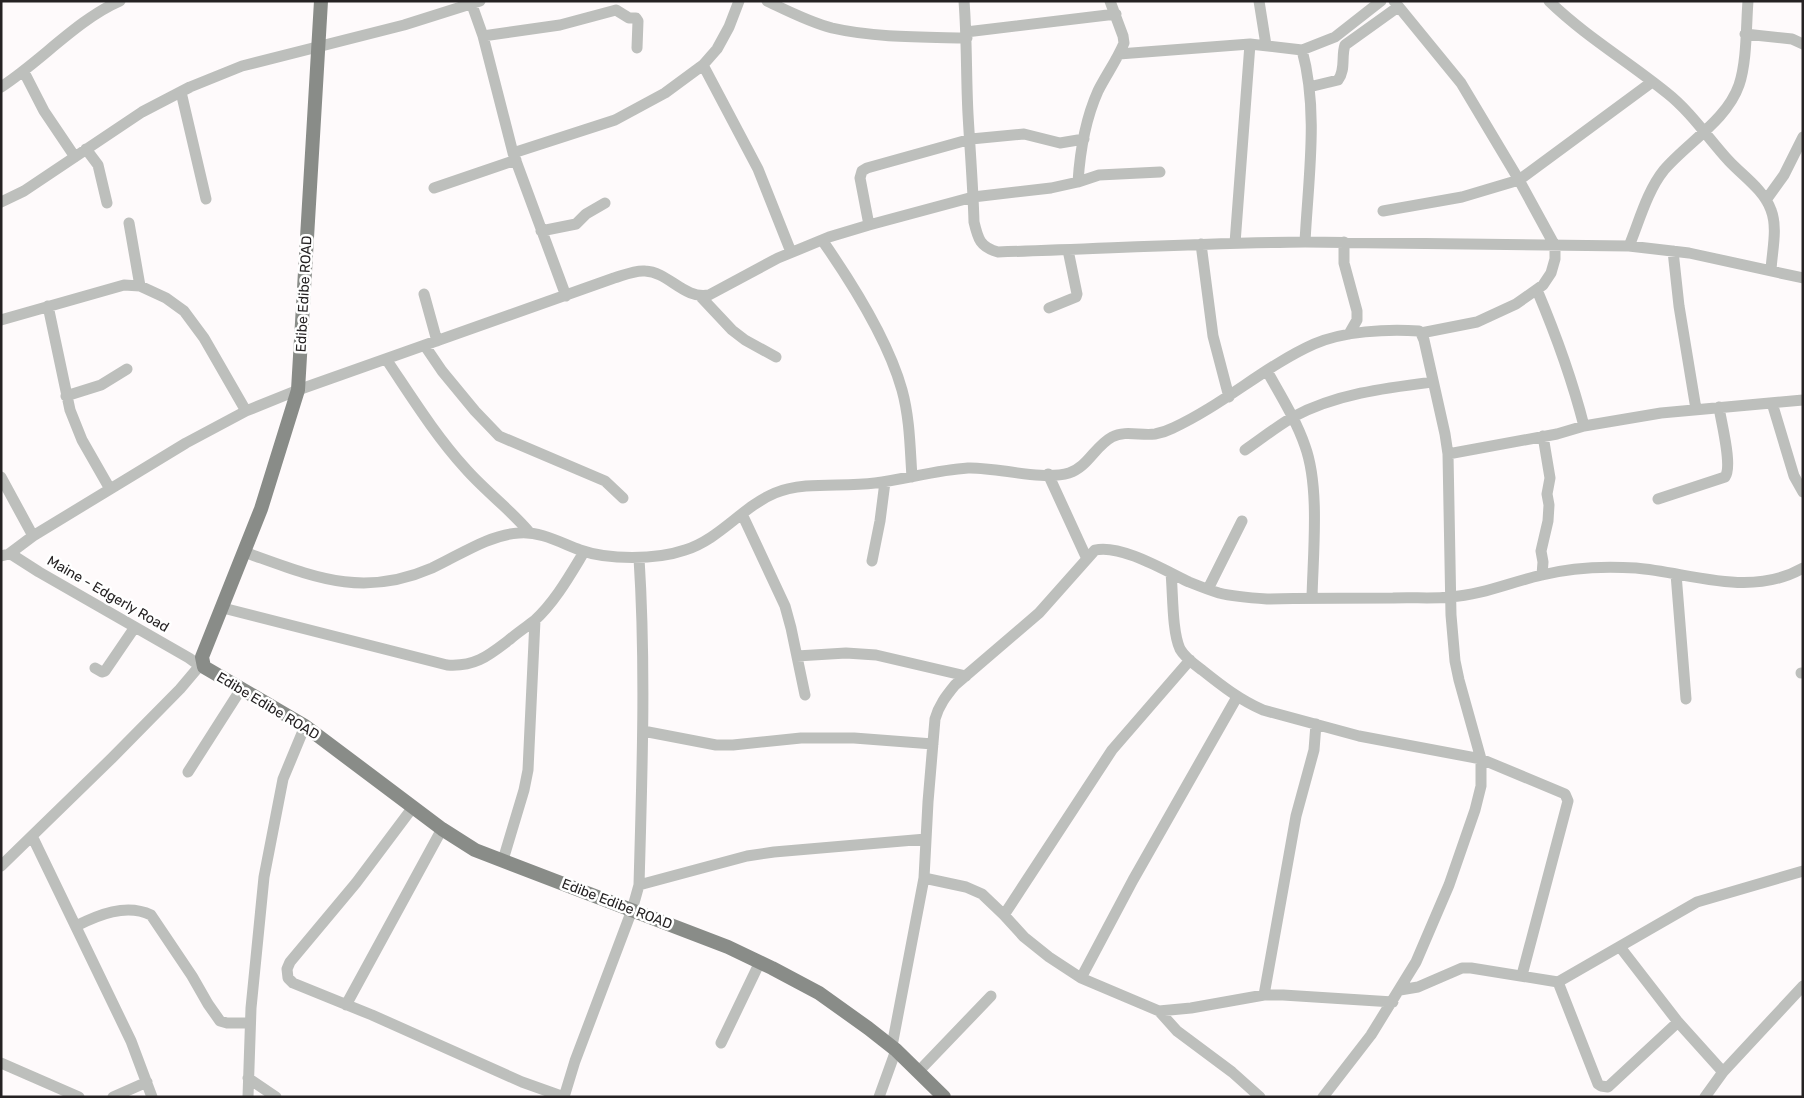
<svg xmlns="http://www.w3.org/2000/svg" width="1804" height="1098" viewBox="0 0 1804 1098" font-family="Rubik,sans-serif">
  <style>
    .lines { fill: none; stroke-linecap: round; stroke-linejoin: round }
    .minor { stroke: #bdbfbc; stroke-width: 11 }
    .major { stroke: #898c88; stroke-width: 14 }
    .labels { text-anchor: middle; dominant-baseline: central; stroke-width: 5; stroke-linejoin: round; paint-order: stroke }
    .street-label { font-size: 14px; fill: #252223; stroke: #fff }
  </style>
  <rect width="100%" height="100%" fill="#fefafb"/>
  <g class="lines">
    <!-- minor -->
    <path class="minor" d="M 767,1 C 788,11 809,22 832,28 C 876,38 922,37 967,38
      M 964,1 C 967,39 966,76 968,114 C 970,150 973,186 974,222 C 978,239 980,247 998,252 C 1100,249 1202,243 1305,242 L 1629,246 L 1689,253 L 1803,278
      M 1259,1 L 1266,45
      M 1394,1 L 1461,83 L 1519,180 L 1555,246 L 1555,259 L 1551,273 L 1543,285 L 1516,304 L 1477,322 L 1421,333
      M 1549,1 C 1585,36 1629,62 1667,93 C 1691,112 1708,138 1729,161 C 1743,176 1764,190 1771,210 C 1778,228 1772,251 1771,270
      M 472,5 L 483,36 L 513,153 L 566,296
      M 966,32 L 1116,14
      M 1745,34 L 1792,39 L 1803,44
      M 483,36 L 560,25 L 616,10 L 629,18 L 636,18 L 638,21 L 637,48
      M 1302,50 C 1319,111 1308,180 1305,242
      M 1119,54 L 1250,44 L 1302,50 L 1335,37 L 1381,1
      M 703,65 L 758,169 L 791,252
      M 24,72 L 44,111 L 75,157
      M 1,87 C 40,62 78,19 120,1
      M 1309,87 L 1338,80 C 1346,70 1341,56 1345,45 L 1398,7
      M 181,92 L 206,199
      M 86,149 L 98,165 L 107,203
      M 513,153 L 615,120 L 665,93 L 703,65 L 717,49 L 729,27 L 739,1
      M 1078,182 C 1080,151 1085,120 1098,91 C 1106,75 1117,60 1124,43 L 1123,36 L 1110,1
      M 434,188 L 516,160
      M 1766,200 L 1784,175 L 1803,137
      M 1,202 L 24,191 L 142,112 L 190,87 L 242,66 L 404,25 L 480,1
      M 1383,211 L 1462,197 L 1519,180 L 1652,82
      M 129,223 L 140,286
      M 869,225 L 860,178 L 862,171 L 867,168 L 971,139 L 1024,134 L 1060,143 L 1084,139
      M 541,231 L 576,224 L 586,214 L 605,203
      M 822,240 C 852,283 888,340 902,390 C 910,419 910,449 912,477
      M 1344,242 L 1344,263 L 1357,311 L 1357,320 L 1349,334
      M 1235,243 L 1250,44
      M 1201,244 L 1213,336 L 1229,397
      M 1629,246 C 1639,222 1647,191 1664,170 C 1687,143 1727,120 1739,85 C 1747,62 1746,26 1748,1
      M 1673,251 L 1679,306 L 1696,409
      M 1537,290 C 1556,335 1572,379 1584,426
      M 424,294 L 437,341
      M 701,297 L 732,330 L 745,340 L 776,357
      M 48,306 L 70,410 L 82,440 L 110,489
      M 1049,308 L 1076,297 L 1077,294 L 1068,250
      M 1,320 L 124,285 L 140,286 L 166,298 L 184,311 L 204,338 L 246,411
      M 425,346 L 442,371 L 475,411 L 499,436 L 605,481 L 623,498
      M 386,359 C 411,396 435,435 465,468 C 485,491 510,509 530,533
      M 1267,371 C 1281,396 1296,420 1305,446 C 1320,487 1313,553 1312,598
      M 66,396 L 101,385 L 127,369
      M 1772,403 L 1794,476 L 1803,492
      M 1245,450 C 1261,439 1276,427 1293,417 C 1336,394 1385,388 1433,382
      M 1448,454 L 1557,434 L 1584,426 L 1661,413 L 1803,400
      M 1048,474 L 1087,559
      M 1,477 L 33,536
      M 1658,499 L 1725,477 C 1733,466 1721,422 1719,407
      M 742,514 L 785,606 L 791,628 L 805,695
      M 244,552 C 312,576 361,599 432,568 C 460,555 488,535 519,533 C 540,531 561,543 580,550 C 608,560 656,560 685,550 C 720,539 742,507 775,493 C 784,489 796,487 806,486 C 829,484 852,486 875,483 C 906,479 937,470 968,468 C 997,467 1042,481 1069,473 C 1088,467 1095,446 1112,437 C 1125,430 1141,436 1155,434 C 1161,433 1167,431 1173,428 C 1223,405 1265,366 1314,344 C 1344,331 1386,329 1419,331 L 1421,333 L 1424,340 L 1445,434 L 1448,454 L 1451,615 L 1455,661 L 1459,680 L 1481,759 L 1481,786 L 1475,810 L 1449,885 L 1416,962 L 1371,1035 L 1323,1097
      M 9,554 L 33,536 L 186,443 L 246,411 L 298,390 L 614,278 C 624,275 635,270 645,271 C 669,272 684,300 709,295 L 778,258 L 829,237 L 869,225 L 973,197 L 1051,188 L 1078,182 L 1099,175 L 1160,172
      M 1,556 L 9,554 L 14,556 L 39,572 L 189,658 L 200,666
      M 872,561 L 880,521 L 885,482
      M 1171,573 C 1173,593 1172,632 1180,649 C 1185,658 1194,664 1202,670 C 1222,686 1240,700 1263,710 L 1359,736 L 1481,759 L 1565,794 L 1568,801 L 1522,975
      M 1676,574 L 1686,699
      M 1542,575 L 1543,562 L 1541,551 L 1548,521 L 1549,505 L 1547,494 L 1550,478 L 1543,436
      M 1208,589 L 1242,521
      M 223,608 L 447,665 C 475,667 488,656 509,640 C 517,633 526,627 534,621 C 555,602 570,575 584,552
      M 797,656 L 846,653 L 876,655 L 966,676
      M 95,668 L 102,672 L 105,671 L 135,627
      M 1801,673 L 1803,673
      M 643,731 L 716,745 L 733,745 L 801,738 L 854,738 L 933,744
      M 188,772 L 241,689
      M 413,807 L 356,883 L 290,962 L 287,969 L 288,978 L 293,983 L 372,1015 L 522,1082 L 564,1097
      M 32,836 L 131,1041 L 152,1097
      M 503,860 L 524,790 L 528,770 L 535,620
      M 1,866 L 112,758 L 180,689 L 202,663
      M 924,878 L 966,887 L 982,894 L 1004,915 L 1024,937 L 1049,957 L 1081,978 L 1159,1011 L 1191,1008 L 1264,995 L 1283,995 L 1393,1002
      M 639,885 L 747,856 L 774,852 L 926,839
      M 1004,915 L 1112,750 L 1190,660
      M 76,926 C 98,915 126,903 151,915 L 192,976 L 208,1004 L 220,1021 L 227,1023 L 250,1023
      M 1620,947 L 1678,1022 L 1723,1072
      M 1081,978 L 1133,880 L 1237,697
      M 1558,982 L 1598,1084 L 1601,1086 L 1608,1087 L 1678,1022
      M 1400,990 L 1418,987 L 1462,968 L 1471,968 L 1558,982 L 1697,902 L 1803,871
      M 1264,995 L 1296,816 L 1314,750 L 1316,724
      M 346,1005 L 442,829
      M 1159,1011 L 1177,1031 L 1232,1072 L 1260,1097
      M 721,1043 L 760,962
      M 892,1046 L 924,878 L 928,802 L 935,719 C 939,705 946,696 955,685 L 1039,613 L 1095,550 C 1121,544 1166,571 1189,582 C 1199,586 1209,590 1219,593 C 1235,597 1252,598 1268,599 C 1310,598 1352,598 1393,598 C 1412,597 1432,599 1450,597 C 1482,595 1511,582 1542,575 C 1573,567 1605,566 1636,568 C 1692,573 1750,598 1803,568
      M 1,1063 L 79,1097
      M 919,1071 L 991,996
      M 248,1078 L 276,1097
      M 113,1097 L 147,1082
      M 248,1097 L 251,1008 L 264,877 L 283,779 L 305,726
      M 564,1097 L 575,1061 L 632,910 L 639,885 C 642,776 646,667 639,558
      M 879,1097 L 896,1050
      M 1705,1097 L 1723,1072 L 1803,986"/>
    <!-- major -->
    <path class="major" d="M 321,1 L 298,390 L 261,509 L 202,657 L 204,667 L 305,726 L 442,829 L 475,850 L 728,947 L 772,968 L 819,993 L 868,1028 L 896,1050 L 944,1097"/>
  </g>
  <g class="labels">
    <!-- street labels -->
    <g class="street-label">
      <text transform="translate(304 294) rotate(-87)">Edibe Edibe ROAD</text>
      <text transform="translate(108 594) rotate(30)">Maine - Edgerly Road</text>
      <text transform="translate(268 706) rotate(31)">Edibe Edibe ROAD</text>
      <text transform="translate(617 904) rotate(21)">Edibe Edibe ROAD</text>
    </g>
  </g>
  <!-- border -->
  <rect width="1804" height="1098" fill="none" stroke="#252223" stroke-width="5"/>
</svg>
